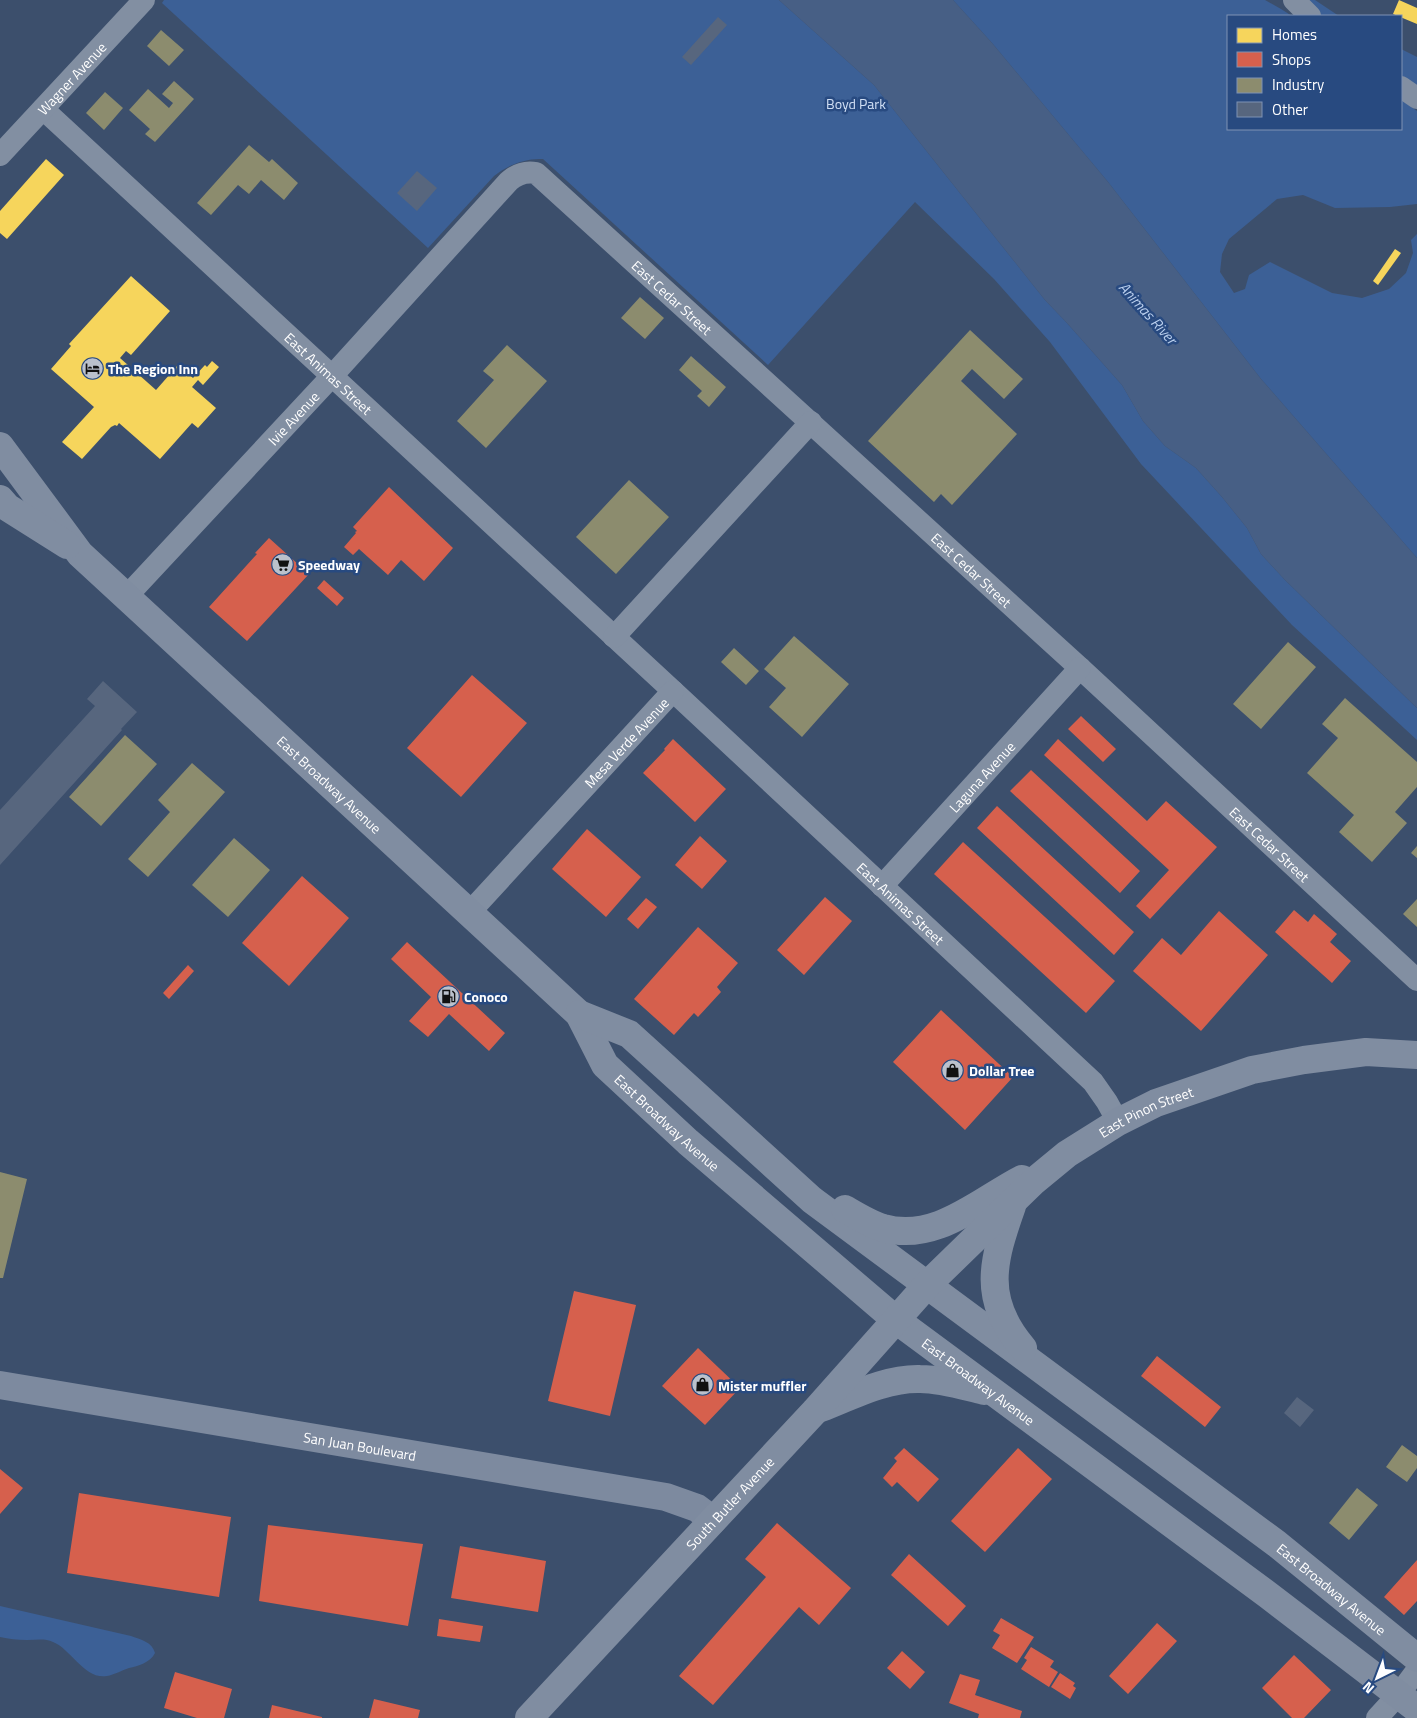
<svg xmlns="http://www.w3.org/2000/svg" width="1417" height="1718" viewBox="0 0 1417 1718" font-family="'Titillium Web',sans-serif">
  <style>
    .green { fill: #3c6096 }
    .water { fill: #475f85 }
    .homes { fill: #f6d55c }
    .shops { fill: #d6604d }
    .industry { fill: #8c8c6e }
    .building { fill: #57667e }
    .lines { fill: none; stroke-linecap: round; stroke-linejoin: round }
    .minor { stroke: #828fa2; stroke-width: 22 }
    .secondary { stroke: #7d8a9f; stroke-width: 28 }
    .primary { stroke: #808da1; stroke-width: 28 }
    .labels { text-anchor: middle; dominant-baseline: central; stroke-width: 5; stroke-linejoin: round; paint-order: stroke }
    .street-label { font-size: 14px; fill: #fff; stroke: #284a80 }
    .park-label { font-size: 14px; fill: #d2e0f5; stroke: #284a80 }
    .poi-label { font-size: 14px; font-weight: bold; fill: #fff; stroke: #284a80; text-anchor: start }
    .water-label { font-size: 15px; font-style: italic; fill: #bacfed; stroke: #284a80 }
  </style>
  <rect width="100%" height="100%" fill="#3c4f6c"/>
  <!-- green -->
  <path class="green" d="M 164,0 L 779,0 L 874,85 L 1045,300 L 1067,323 L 1122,385 L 1143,421 L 1165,446 L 1196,468 L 1222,497 L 1247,528 L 1261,554 L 1285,580 L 1417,708 L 1417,740 L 1292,625 L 1141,464 L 1050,342 L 994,279 L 915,202 L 768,365 L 543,159 C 525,158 508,165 494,176 L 428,248 L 162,3 Z
    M 953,0 L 1265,0 L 1281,9 L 1292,16 L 1228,16 L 1228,129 L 1401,129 L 1401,99 L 1417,111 L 1417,204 L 1390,207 L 1335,208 L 1303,195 L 1277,199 L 1229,239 L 1222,254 L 1220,272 L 1234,293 L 1245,289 L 1249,275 L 1270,262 L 1332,293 L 1362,298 L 1389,289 L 1406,273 L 1413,253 L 1411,240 L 1417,234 L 1417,558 L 1261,379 L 1108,182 L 992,43 Z
    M 1305,0 L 1315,0 L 1339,16 L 1322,16 Z
    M 1401,49 L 1417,57 L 1417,87 L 1401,76 Z
    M 0,1606 L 131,1636 C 142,1640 152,1642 155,1653 C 150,1663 138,1666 129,1668 C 122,1670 114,1675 107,1676 C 85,1680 71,1649 53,1642 C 45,1638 36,1640 27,1640 C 17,1640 9,1639 0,1637 Z"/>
  <!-- water -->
  <path class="water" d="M 779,0 L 953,0 L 992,43 L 1108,182 L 1261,379 L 1417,558 L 1417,708 L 1285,580 L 1261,554 L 1247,528 L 1222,497 L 1196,468 L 1165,446 L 1143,421 L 1122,385 L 1067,323 L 1045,300 L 874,85 Z"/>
  <!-- homes -->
  <path class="homes" d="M 1399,0 L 1417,8 L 1417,24 L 1393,14 Z
    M 46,159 L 64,175 L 7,239 L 0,233 L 0,211 Z
    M 1395,249 L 1401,253 L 1378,285 L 1373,281 Z
    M 131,276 L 170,311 L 131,355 L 126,351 L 120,358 L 156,390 L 178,365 L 193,378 L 205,365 L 207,367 L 212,361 L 219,367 L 203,385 L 198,380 L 192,387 L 216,408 L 198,428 L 192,423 L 160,459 L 119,423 L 117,426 L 115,425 L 111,427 L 82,459 L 62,442 L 94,407 L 51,369 L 71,346 L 69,344 Z"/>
  <!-- shops -->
  <path class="shops" d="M 389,487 L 453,548 L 424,581 L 401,560 L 388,575 L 359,549 L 353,555 L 344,547 L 356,533 L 355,532 L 357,531 L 353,527 Z
    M 269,538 L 309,574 L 247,641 L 209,607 L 257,554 L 255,553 Z
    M 324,580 L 344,598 L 337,606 L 317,588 Z
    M 472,675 L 527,723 L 461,797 L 407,748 Z
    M 1081,716 L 1116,749 L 1103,762 L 1068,729 Z
    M 673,739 L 726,789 L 695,822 L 643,773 L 665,750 L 664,749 Z
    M 1058,739 L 1147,821 L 1166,801 L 1217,847 L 1150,919 L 1136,906 L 1169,870 L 1044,755 Z
    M 1031,770 L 1140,871 L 1120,893 L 1010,791 Z
    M 997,806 L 1134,932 L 1114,955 L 977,828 Z
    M 587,829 L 641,877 L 606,917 L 552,869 Z
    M 700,836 L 727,861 L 702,889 L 675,865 Z
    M 963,842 L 1115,981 L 1086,1013 L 934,874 Z
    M 302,876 L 349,918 L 289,986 L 242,943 Z
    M 825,897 L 852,921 L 804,975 L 777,950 Z
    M 646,898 L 657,907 L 638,929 L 627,919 Z
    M 1294,910 L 1308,922 L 1314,914 L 1337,934 L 1330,942 L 1351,961 L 1332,983 L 1275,932 Z
    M 1219,911 L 1268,955 L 1201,1031 L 1133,971 L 1162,938 L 1181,955 Z
    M 698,927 L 738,963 L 717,987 L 721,992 L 698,1017 L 694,1013 L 674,1035 L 634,999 Z
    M 407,942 L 505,1033 L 489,1051 L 449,1014 L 428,1037 L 409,1021 L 431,997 L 391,959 Z
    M 188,965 L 194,971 L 169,999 L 163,993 Z
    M 941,1010 L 1013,1077 L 965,1130 L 893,1062 Z
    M 574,1291 L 636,1305 L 610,1416 L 548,1401 Z
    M 698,1348 L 740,1388 L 705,1425 L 662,1386 Z
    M 1157,1356 L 1221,1407 L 1205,1427 L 1141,1376 Z
    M 904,1448 L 939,1479 L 918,1502 L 897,1482 L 892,1487 L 883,1478 L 897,1461 L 894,1458 Z
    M 1018,1448 L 1052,1479 L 985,1552 L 951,1521 Z
    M 0,1469 L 23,1488 L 0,1514 Z
    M 79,1493 L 231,1517 L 219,1597 L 67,1573 Z
    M 777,1523 L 851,1588 L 819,1625 L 799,1607 L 713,1705 L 679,1676 L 766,1577 L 745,1559 Z
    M 268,1525 L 423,1544 L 408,1626 L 259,1601 Z
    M 460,1546 L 546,1561 L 538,1612 L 451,1598 Z
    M 909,1554 L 966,1606 L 948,1626 L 891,1575 Z
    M 1417,1560 L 1417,1601 L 1404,1615 L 1384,1597 Z
    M 1001,1618 L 1034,1637 L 1017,1663 L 992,1648 L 1000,1635 L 993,1631 Z
    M 439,1619 L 483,1626 L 480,1642 L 437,1636 Z
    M 1157,1623 L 1177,1641 L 1128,1694 L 1109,1676 Z
    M 1031,1647 L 1054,1661 L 1050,1667 L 1058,1672 L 1049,1687 L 1021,1669 L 1027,1660 L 1024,1658 Z
    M 902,1651 L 925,1672 L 910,1689 L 887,1668 Z
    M 1294,1655 L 1331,1690 L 1304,1718 L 1292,1718 L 1262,1688 Z
    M 175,1672 L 232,1689 L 224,1718 L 197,1718 L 164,1708 Z
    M 1060,1673 L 1075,1683 L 1073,1686 L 1076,1688 L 1070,1699 L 1051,1687 Z
    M 960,1674 L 980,1680 L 975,1695 L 1022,1711 L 1020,1718 L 978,1718 L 979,1714 L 949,1703 Z
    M 374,1699 L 420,1710 L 418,1718 L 369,1718 Z
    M 272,1705 L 322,1717 L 322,1718 L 269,1718 Z"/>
  <!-- industry -->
  <path class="industry" d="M 161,30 L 184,50 L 169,66 L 147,46 Z
    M 174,81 L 194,99 L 155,142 L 145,134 L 150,129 L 129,110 L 148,89 L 169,108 L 173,103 L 162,94 Z
    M 105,92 L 123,108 L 104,130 L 86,113 Z
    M 249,145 L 269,162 L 272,159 L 298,183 L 284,200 L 261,180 L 249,194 L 238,185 L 211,215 L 197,203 Z
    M 640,297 L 664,318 L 645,339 L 621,318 Z
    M 970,330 L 1023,379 L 1004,399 L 972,369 L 961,381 L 1017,434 L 952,505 L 941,494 L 934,502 L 868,441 Z
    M 507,345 L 547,381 L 486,448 L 457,421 L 494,380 L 483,371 Z
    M 691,356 L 726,387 L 709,407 L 697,396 L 702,391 L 679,370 Z
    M 629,480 L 669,517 L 616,574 L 576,537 Z
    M 794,636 L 849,684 L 802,737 L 769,707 L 786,688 L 764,669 Z
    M 1288,642 L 1316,667 L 1261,729 L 1233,704 Z
    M 734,648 L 759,671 L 746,685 L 721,662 Z
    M 1345,698 L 1417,762 L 1417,787 L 1395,812 L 1407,823 L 1372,862 L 1339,832 L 1354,815 L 1307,773 L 1338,738 L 1322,724 Z
    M 125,735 L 157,764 L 101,826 L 69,797 Z
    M 192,763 L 225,792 L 148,877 L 128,859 L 170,812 L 158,800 Z
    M 234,838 L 270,870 L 228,917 L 192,885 Z
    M 1417,846 L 1417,858 L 1411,853 Z
    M 1417,899 L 1417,927 L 1403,914 Z
    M 0,1172 L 27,1179 L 3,1278 L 0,1278 Z
    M 1402,1445 L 1417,1456 L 1417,1468 L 1407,1482 L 1386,1467 Z
    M 1357,1488 L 1378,1505 L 1349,1540 L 1329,1523 Z"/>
  <!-- building -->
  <path class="building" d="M 718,17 L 727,25 L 691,65 L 682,57 Z
    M 417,171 L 437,188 L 417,211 L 397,193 Z
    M 103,681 L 137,712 L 121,729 L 122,730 L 0,865 L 0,810 L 95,706 L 87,699 Z
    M 1297,1397 L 1314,1410 L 1300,1427 L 1284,1413 Z"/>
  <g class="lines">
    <!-- minor -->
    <g class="minor">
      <path d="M 1294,0 L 1310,16"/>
      <path d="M 1401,87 L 1417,98"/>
      <path id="s1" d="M 43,109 L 673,691 L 1093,1082 L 1107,1102 L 1118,1122"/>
      <path id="s2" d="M 0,155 L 144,0"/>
      <path id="s3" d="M 126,597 L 332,376 L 509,181 C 517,174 525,171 536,173 L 1080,668 L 1417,980"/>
      <path d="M 614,637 L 811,422"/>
      <path id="s4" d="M 882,886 L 1080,668"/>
      <path id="s5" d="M 469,913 L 673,691"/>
      <path d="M 1377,1718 L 1399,1694 L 1417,1670"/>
    </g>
    <!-- secondary -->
    <path class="secondary" id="s6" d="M 0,1385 L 666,1497 L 697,1508 L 713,1520"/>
    <!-- primary -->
    <g class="primary">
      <path id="s7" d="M 0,446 L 80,554 L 579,1014 L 605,1065 L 688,1142 L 896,1320 L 1268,1595 L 1417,1709"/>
      <path d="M 0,499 L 7,507 L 67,545"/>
      <path id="s8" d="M 579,1014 L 629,1034 L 812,1200 L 1277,1544 L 1417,1658"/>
      <path d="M 1012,1206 C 993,1260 981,1299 1023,1348"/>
      <path d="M 845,1209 C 857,1216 870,1224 883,1228 C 936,1243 979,1201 1022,1179"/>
      <path d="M 821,1408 C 852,1396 886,1378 920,1379 C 942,1379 963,1386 984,1391"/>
      <path id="s9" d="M 529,1718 L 815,1411 L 927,1285 L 1033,1182 L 1067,1154 L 1118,1122 L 1156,1103 L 1252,1070 L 1304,1060 L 1366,1052 L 1417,1055"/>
    </g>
  </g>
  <!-- icons -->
  <defs>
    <symbol id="hotel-disc" viewBox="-11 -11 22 22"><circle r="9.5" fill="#bbc1cc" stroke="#284a80"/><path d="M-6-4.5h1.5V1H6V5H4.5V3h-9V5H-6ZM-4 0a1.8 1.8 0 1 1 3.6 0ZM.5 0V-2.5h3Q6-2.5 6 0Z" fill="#111"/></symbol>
    <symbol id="supermarket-disc" viewBox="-11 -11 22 22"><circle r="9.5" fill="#bbc1cc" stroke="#284a80"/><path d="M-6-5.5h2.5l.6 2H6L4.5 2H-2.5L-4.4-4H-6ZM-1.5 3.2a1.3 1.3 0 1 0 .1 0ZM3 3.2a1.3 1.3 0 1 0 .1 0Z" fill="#111"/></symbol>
    <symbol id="fuel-disc" viewBox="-11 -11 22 22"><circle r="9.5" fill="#bbc1cc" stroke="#284a80"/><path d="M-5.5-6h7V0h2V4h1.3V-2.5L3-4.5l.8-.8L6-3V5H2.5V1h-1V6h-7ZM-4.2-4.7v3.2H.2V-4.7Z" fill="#111"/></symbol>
    <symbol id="shop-disc" viewBox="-11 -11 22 22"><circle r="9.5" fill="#bbc1cc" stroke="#284a80"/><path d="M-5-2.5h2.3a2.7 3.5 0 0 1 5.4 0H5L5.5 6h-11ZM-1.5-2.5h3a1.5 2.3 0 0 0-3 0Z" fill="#111"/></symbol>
  </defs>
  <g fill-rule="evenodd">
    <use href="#hotel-disc" x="80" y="356" width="25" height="25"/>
    <use href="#supermarket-disc" x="270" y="552" width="25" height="25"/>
    <use href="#fuel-disc" x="436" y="984" width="25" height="25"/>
    <use href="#shop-disc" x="940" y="1058" width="25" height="25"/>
    <use href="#shop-disc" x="690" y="1372" width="25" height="25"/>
  </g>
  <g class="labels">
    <!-- street labels -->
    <g class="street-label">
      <text stroke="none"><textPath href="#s2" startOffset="105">Wagner Avenue</textPath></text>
      <text stroke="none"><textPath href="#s3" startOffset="779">East Cedar Street</textPath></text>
      <text stroke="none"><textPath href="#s1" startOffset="389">East Animas Street</textPath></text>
      <text stroke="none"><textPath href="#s3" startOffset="245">Ivie Avenue</textPath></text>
      <text stroke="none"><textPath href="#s3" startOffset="1184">East Cedar Street</textPath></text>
      <text stroke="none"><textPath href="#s5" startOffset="232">Mesa Verde Avenue</textPath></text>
      <text stroke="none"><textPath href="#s4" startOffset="148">Laguna Avenue</textPath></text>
      <text stroke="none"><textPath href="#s7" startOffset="474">East Broadway Avenue</textPath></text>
      <text stroke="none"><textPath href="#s3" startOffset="1589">East Cedar Street</textPath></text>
      <text stroke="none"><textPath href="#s1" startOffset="1169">East Animas Street</textPath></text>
      <text stroke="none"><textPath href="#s9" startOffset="870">East Pinon Street</textPath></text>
      <text stroke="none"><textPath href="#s7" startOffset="955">East Broadway Avenue</textPath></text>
      <text stroke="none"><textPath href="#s7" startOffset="1360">East Broadway Avenue</textPath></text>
      <text stroke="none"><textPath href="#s6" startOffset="365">San Juan Boulevard</textPath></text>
      <text stroke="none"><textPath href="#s9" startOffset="294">South Butler Avenue</textPath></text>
      <text stroke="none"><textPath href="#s8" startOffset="950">East Broadway Avenue</textPath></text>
    </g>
    <!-- park labels -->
    <g class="park-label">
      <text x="856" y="103">Boyd Park</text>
    </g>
    <!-- poi labels -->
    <g class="poi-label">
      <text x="108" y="368">The Region Inn</text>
      <text x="298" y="564">Speedway</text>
      <text x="464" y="996">Conoco</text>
      <text x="969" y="1070">Dollar Tree</text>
      <text x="718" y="1385">Mister muffler</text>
    </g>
    <!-- water labels -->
    <g class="water-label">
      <text transform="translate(1148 313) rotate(48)">Animas River</text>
    </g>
  </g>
  <!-- legend -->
  <rect x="1227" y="15" width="175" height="115" fill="#284a80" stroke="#7e92b3"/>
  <rect x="1237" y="28" width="25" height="15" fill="#f6d55c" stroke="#7e92b3"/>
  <text x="1272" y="40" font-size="15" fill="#ffffff">Homes</text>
  <rect x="1237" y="52" width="25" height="15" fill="#d6604d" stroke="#7e92b3"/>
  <text x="1272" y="65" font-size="15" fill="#ffffff">Shops</text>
  <rect x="1237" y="78" width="25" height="15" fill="#8c8c6e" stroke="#7e92b3"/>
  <text x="1272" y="90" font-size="15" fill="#ffffff">Industry</text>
  <rect x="1237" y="102" width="25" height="15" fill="#57667e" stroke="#7e92b3"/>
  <text x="1272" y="115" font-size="15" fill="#ffffff">Other</text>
  <!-- north arrow -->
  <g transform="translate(1377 1678) rotate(222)" stroke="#284a80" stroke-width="4" paint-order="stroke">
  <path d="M0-4L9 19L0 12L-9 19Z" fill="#ffffff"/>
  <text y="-8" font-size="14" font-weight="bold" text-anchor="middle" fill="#ffffff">N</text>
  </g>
</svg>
